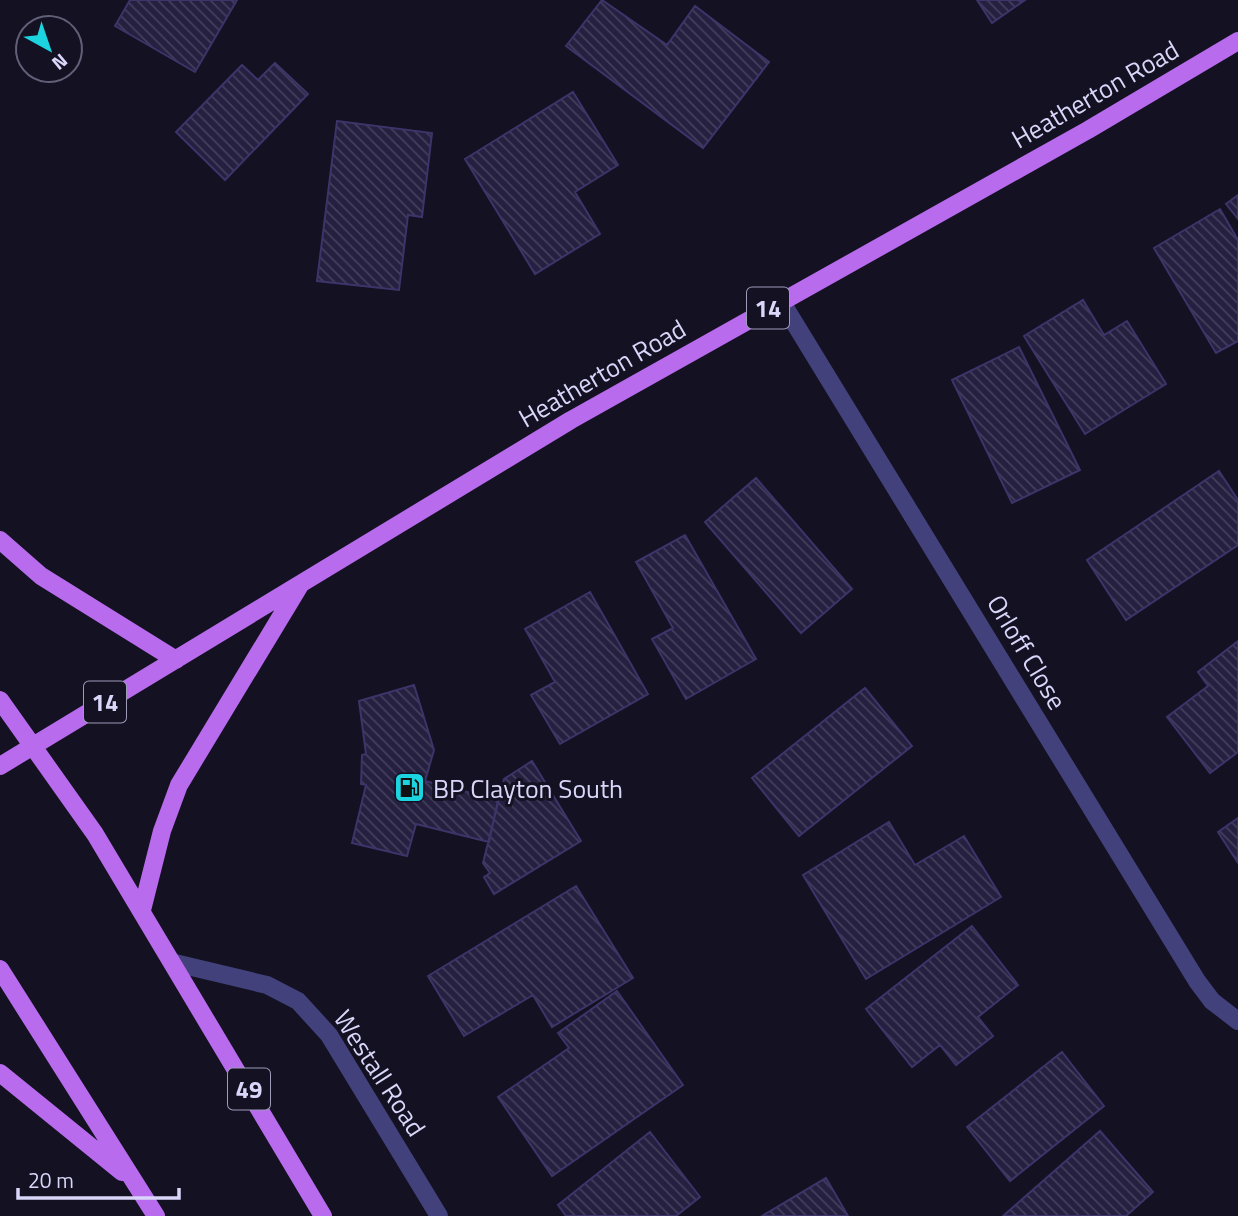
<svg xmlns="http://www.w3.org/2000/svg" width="1238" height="1216" viewBox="0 0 1238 1216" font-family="'Titillium Web',sans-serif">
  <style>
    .building { fill: url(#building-back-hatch); stroke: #3d3469; stroke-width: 2 }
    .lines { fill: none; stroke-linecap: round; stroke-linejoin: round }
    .street { stroke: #42417b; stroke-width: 18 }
    .primary { stroke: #b86bec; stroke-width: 18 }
    .labels { text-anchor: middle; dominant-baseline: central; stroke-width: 6; stroke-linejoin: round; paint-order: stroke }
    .shield { fill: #131122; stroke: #9e9bb9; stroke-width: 2 }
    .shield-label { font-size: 24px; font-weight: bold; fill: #d9d6fa }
    .street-label { font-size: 26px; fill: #d9d6fa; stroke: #131122 }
    .poi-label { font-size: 26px; fill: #d9d6fa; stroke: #131122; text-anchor: start }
  </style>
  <defs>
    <pattern id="building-back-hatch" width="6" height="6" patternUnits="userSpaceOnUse" patternTransform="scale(1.75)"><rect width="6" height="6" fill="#251f40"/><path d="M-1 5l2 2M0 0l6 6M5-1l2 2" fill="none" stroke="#443f5c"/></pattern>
  </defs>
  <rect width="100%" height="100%" fill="#131122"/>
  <!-- building -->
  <path class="building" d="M 130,0 L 237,0 L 195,72 L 115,26 Z
    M 602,0 L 667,45 L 695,6 L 769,62 L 703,148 L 566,46 Z
    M 977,0 L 1025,0 L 992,23 Z
    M 275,63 L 308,94 L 225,180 L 176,132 L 242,65 L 258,80 Z
    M 573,92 L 618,165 L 575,192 L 600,234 L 535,274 L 465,159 Z
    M 337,121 L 432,133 L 422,217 L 408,215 L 399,290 L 317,281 Z
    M 1238,195 L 1238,219 L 1226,204 Z
    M 1220,209 L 1238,240 L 1238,341 L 1216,353 L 1154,248 Z
    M 1083,300 L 1104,335 L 1127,321 L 1166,384 L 1085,434 L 1024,336 Z
    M 1019,347 L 1080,470 L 1012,503 L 952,380 Z
    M 1219,471 L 1238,500 L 1238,545 L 1126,620 L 1087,560 Z
    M 756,478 L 852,589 L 801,633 L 705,522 Z
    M 685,535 L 756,659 L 686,699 L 652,639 L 673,628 L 636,562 Z
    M 590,592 L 648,694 L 560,744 L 531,695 L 555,682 L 525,629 Z
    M 1238,641 L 1238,752 L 1210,773 L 1167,717 L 1208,686 L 1198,672 Z
    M 414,685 L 434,750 L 425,781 L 498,800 L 489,842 L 416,824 L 407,856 L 352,843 L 366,785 L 361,784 L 362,755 L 366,754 L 359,701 Z
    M 865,688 L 912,746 L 799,836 L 752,778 Z
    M 532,761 L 581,841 L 494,894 L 484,877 L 490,873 L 483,863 L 504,779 Z
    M 1238,818 L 1238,863 L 1218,832 Z
    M 889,822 L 915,865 L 964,836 L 1001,897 L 866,979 L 803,875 Z
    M 576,886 L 633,978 L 552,1027 L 533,995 L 464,1036 L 428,976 Z
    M 972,926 L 1018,985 L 978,1017 L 993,1036 L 956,1065 L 940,1045 L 912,1067 L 866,1009 Z
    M 617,991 L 683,1085 L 552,1176 L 498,1097 L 569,1048 L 558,1033 Z
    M 1062,1052 L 1104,1106 L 1010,1181 L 967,1127 Z
    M 1100,1131 L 1153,1192 L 1126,1216 L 1003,1216 Z
    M 650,1132 L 700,1197 L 676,1216 L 566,1216 L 558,1205 Z
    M 826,1178 L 848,1216 L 762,1216 Z"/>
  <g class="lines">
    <!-- street -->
    <path class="street" d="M 781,301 L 1197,981 L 1212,1001 L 1238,1021
      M 175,963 L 267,985 L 298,1001 L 329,1035 L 439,1216"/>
    <!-- primary -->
    <path class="primary" d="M 0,540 L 41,576 L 176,660
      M 0,700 L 95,834 L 323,1216
      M 0,766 L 571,420 L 1088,130 L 1238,41
      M 142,910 L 162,831 L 179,785 L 300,585
      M 0,969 L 156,1216
      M 0,1073 L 122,1172"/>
  </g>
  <!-- icons -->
  <defs>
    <symbol id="fuel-square" viewBox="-11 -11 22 22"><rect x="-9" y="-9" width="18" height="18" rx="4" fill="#1cd3e0" stroke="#131122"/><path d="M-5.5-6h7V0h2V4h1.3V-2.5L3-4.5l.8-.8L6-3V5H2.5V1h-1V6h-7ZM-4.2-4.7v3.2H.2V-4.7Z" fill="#111"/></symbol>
  </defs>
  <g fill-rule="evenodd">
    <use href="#fuel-square" x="392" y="770" width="35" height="35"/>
  </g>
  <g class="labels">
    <!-- shield labels -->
    <g class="shield">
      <rect x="747" y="287.5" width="42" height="41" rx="5"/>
      <rect x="84" y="681.5" width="42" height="41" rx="5"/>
      <rect x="228" y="1068.5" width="42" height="41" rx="5"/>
    </g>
    <g class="shield-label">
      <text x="768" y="308">14</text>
      <text x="105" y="702">14</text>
      <text x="249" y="1089">49</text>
    </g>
    <!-- street labels -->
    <g class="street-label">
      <text transform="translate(1095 94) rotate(-30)">Heatherton Road</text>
      <text transform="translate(602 373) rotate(-30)">Heatherton Road</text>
      <text transform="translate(1027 652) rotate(59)">Orloff Close</text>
      <text transform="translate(380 1073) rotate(57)">Westall Road</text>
    </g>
    <!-- poi labels -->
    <g class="poi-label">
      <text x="433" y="788">BP Clayton South</text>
    </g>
  </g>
  <!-- north arrow -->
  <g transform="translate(49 49) rotate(140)"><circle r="33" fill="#131122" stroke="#626078" stroke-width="2"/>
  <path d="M0-5L12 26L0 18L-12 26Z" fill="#1cd3e0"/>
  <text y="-10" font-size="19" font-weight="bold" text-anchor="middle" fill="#d9d6fa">N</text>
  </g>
  <!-- scale -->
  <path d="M18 1188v10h161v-10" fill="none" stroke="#d9d6fa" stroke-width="3.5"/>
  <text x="28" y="1188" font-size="21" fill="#d9d6fa" stroke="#131122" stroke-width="5" paint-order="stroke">20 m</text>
</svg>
